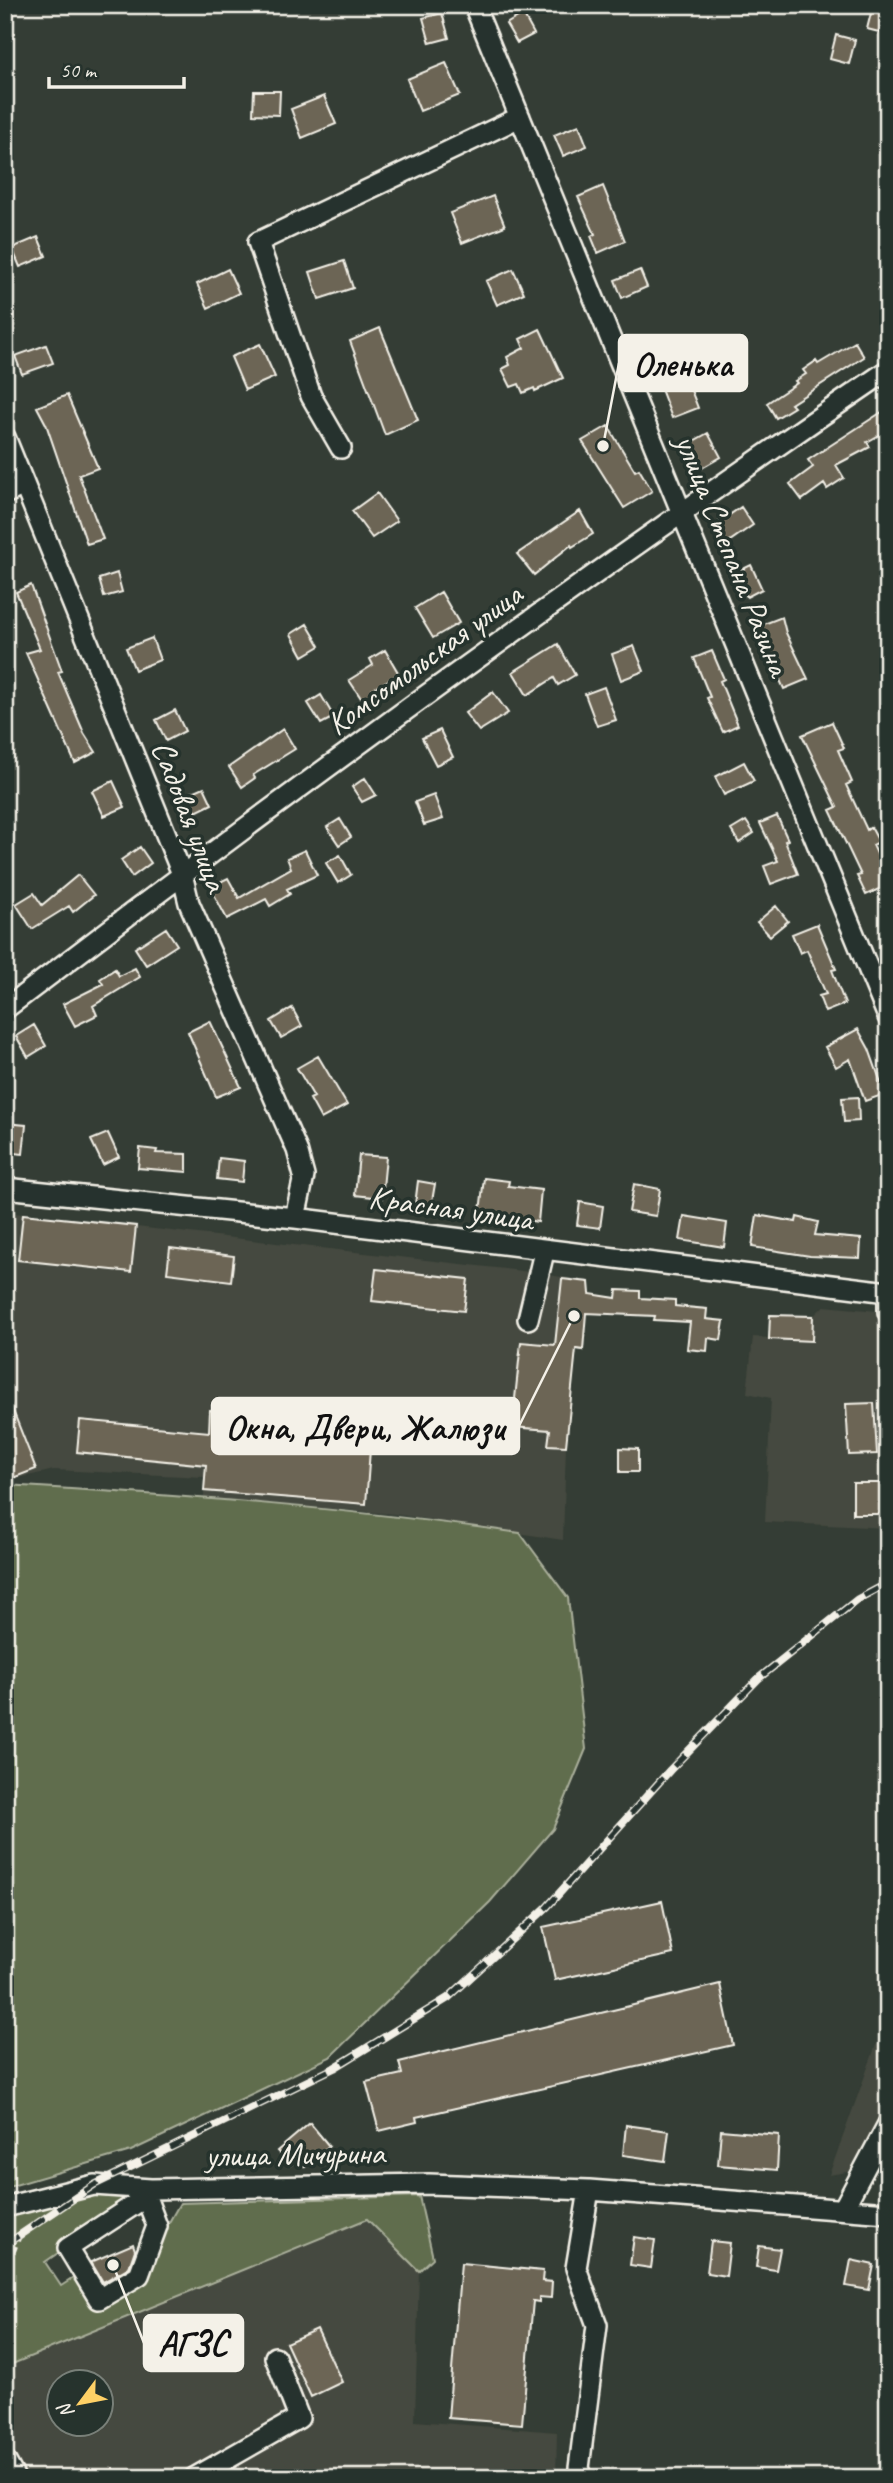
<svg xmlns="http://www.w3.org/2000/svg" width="893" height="2483" viewBox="0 0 893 2483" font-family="Caveat,sans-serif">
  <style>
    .built { fill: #45493f; fill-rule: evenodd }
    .green { fill: #616d4e; stroke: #aaaf9b; stroke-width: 2 }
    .building { fill: #6c6555; stroke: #f4f1e8; stroke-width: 2 }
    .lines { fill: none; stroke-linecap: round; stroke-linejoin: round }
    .minor-casing { stroke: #f4f1e8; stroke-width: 24 }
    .path { stroke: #f4f1e8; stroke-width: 3.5; stroke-dasharray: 7 5; stroke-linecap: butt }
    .minor { stroke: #26332d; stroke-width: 19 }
    .rail-casing { stroke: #f4f1e8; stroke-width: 8 }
    .rail { stroke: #26332d; stroke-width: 5; stroke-dasharray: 16; stroke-linecap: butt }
    .labels { text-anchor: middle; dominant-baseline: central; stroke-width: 7; stroke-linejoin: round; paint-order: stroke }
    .street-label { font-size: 33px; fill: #f4f1e8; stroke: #26332d }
    .leader { fill: none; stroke: #f4f1e8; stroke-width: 2.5 }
    .callout-dot { fill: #f4f1e8; stroke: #26332d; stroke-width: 2.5 }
    .callout { fill: #f4f1e8; stroke: #f4f1e8; stroke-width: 2.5 }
    .callout-label { font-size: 35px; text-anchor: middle; font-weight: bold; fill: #111 }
  </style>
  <rect width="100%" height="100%" fill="#343d35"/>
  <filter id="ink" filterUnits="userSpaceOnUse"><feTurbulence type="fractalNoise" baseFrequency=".0143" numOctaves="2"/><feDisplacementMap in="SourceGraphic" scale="14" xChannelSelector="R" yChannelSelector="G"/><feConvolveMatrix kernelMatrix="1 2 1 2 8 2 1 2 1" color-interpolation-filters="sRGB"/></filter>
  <g filter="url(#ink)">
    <!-- built -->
    <path class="built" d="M 5,1212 L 539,1273 L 589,1282 L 583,1350 L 575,1350 L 566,1446 L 563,1540 L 393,1514 L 204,1498 L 204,1477 L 54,1470 L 6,1481 Z
      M 824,1306 L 888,1312 L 888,1528 L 765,1522 L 771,1398 L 747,1393 L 753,1337 L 812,1341 L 813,1316 Z
      M 888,2042 L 888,2165 L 829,2175 L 876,2045 Z
      M 367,2219 L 419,2271 L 415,2421 L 557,2432 L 556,2478 L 5,2478 L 5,2367 ZM 60,2382 L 102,2382 L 102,2424 L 60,2424 Z"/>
    <!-- green -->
    <path class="green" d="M 5,1485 C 178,1495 349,1508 520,1533 L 568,1598 L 586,1749 L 553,1829 L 490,1902 L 330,2057 L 131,2151 L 5,2188 Z
      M 94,2185 L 151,2189 L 45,2262 L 61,2286 L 83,2272 L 99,2299 L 139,2275 L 180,2203 L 419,2196 L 433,2258 L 419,2271 L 367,2219 L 5,2367 L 5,2207 Z"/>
    <!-- building -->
    <path class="building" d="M 873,5 L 888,8 L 883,33 L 867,29 Z
      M 442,13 L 449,38 L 430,43 L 423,18 Z
      M 523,14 L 534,34 L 517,43 L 506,24 Z
      M 836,35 L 855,40 L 849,64 L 830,59 Z
      M 446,63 L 460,95 L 420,111 L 407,79 Z
      M 254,91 L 280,91 L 279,115 L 253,114 Z
      M 324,96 L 336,124 L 302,138 L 291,109 Z
      M 579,125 L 587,146 L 563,156 L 554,135 Z
      M 603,186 L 625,241 L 598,253 L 591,236 L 595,234 L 578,197 Z
      M 493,196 L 505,226 L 462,243 L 450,213 Z
      M 38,237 L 46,256 L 20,267 L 12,248 Z
      M 344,261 L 353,288 L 319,299 L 310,272 Z
      M 228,269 L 239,293 L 208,308 L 197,284 Z
      M 513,269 L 524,293 L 497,305 L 486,281 Z
      M 640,270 L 647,287 L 622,298 L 615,280 Z
      M 380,328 L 418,420 L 385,435 L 350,341 Z
      M 540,329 L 563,378 L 535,391 L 534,388 L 523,393 L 519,384 L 511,387 L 502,369 L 510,365 L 507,357 L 524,348 L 520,339 Z
      M 855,342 L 864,357 L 791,404 L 794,407 L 776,418 L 767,403 L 797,383 L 795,381 L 806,374 L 803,370 L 816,361 L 818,364 Z
      M 260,344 L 275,377 L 245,390 L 231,357 Z
      M 46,345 L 53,363 L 22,374 L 15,356 Z
      M 668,348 L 680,382 L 687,380 L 698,408 L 672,418 L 648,355 Z
      M 67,395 L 98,468 L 79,475 L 103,539 L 87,544 L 46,424 L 37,407 Z
      M 888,408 L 888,430 L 867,442 L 870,447 L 836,465 L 844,478 L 827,489 L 824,484 L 802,500 L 790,484 L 813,467 L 808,460 Z
      M 608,426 L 635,471 L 639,469 L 652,491 L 624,508 L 582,441 Z
      M 708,433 L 721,457 L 695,472 L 681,448 Z
      M 377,493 L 397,521 L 372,538 L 352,511 Z
      M 741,507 L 753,525 L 727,543 L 715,525 Z
      M 580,511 L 593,534 L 572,547 L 571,545 L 534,575 L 517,554 Z
      M 751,565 L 762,589 L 747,597 L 735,573 Z
      M 117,573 L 122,592 L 104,597 L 99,579 Z
      M 31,585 L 62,671 L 58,672 L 84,733 L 96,752 L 75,763 L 26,653 L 40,649 L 16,592 Z
      M 441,592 L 459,623 L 433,638 L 415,608 Z
      M 782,617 L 786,633 L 808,679 L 784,689 L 756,627 Z
      M 307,624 L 320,646 L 303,656 L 291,634 Z
      M 152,638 L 160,660 L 135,670 L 126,648 Z
      M 558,644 L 575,675 L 558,685 L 554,678 L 527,695 L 513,672 Z
      M 634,646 L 644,671 L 621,680 L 612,654 Z
      M 385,650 L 399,674 L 373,689 L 376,692 L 363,701 L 349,680 L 373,665 L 370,659 Z
      M 712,651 L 724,679 L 720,681 L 738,725 L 723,732 L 707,698 L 710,697 L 694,658 Z
      M 604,687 L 616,720 L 597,726 L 585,694 Z
      M 493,692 L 508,713 L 479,731 L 465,713 Z
      M 321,695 L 334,717 L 321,724 L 308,703 Z
      M 175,710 L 185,731 L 166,741 L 156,720 Z
      M 832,722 L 844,748 L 838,750 L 852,782 L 846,785 L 867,830 L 871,827 L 879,842 L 873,845 L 888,878 L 888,885 L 866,895 L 857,876 L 861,875 L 830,810 L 837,807 L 802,735 Z
      M 283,729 L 295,749 L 253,775 L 255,778 L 242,787 L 229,767 Z
      M 440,730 L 453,757 L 436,765 L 422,738 Z
      M 744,762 L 754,781 L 724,795 L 715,777 Z
      M 365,778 L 376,795 L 362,802 L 352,787 Z
      M 113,781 L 125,807 L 104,816 L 92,791 Z
      M 204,787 L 212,804 L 196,812 L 188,794 Z
      M 434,795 L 443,819 L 424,825 L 415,802 Z
      M 777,816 L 788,840 L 785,841 L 798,874 L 771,884 L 764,866 L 778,861 L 760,823 Z
      M 340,819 L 351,837 L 339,845 L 327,827 Z
      M 746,821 L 754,833 L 739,843 L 731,830 Z
      M 140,847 L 151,863 L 132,877 L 121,860 Z
      M 305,850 L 317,875 L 287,889 L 290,894 L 270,906 L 266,899 L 227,919 L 210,887 L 228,878 L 239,898 L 291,868 L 287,858 Z
      M 340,855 L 351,875 L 338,883 L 326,863 Z
      M 78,875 L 94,895 L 73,912 L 69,906 L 32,929 L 16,904 L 34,893 L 42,905 Z
      M 776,906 L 788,921 L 770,936 L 757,922 Z
      M 817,924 L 836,969 L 832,970 L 845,1004 L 825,1012 L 819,996 L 826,994 L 807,950 L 800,953 L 792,934 Z
      M 166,928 L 177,945 L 146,965 L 135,948 Z
      M 135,968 L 140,977 L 93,1006 L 97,1015 L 75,1026 L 63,1004 L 103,984 L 100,979 L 115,969 L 119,976 Z
      M 292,1008 L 302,1026 L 281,1038 L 271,1021 Z
      M 210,1021 L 241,1087 L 216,1097 L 188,1032 Z
      M 34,1025 L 46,1046 L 28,1057 L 16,1036 Z
      M 858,1029 L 869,1049 L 885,1094 L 865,1101 L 850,1059 L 836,1067 L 825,1047 Z
      M 318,1056 L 347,1105 L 321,1119 L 310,1099 L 314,1097 L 297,1068 Z
      M 858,1097 L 859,1121 L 844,1122 L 842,1098 Z
      M 5,1123 L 26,1125 L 23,1154 L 5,1152 Z
      M 108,1133 L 119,1157 L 103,1165 L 91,1140 Z
      M 140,1148 L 157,1150 L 156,1153 L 187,1154 L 187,1172 L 138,1168 Z
      M 359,1155 L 386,1157 L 382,1198 L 355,1195 Z
      M 219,1158 L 244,1161 L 242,1182 L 217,1179 Z
      M 484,1178 L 509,1181 L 508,1186 L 541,1190 L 538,1222 L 480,1212 Z
      M 418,1181 L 435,1184 L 431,1207 L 415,1205 Z
      M 634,1184 L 660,1189 L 656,1216 L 629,1212 Z
      M 580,1202 L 603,1206 L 600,1228 L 577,1225 Z
      M 23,1214 L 136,1226 L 131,1272 L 18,1260 Z
      M 757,1215 L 796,1222 L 797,1217 L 818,1222 L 815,1235 L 861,1239 L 860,1258 L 810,1256 L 752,1247 Z
      M 684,1216 L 727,1223 L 724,1247 L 680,1240 Z
      M 170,1248 L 234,1256 L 231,1281 L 167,1273 Z
      M 376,1269 L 468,1279 L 464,1311 L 372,1301 Z
      M 562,1279 L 589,1282 L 590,1294 L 616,1298 L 617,1290 L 640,1291 L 640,1298 L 675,1300 L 675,1306 L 707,1309 L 706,1319 L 724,1321 L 721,1340 L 708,1338 L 707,1351 L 687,1349 L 690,1322 L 654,1320 L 655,1316 L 586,1313 L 583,1350 L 576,1349 L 566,1446 L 548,1445 L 550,1430 L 512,1427 L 521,1342 L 555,1345 Z
      M 770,1315 L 813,1316 L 812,1341 L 769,1339 Z
      M 6,1393 L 36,1469 L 5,1481 L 5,1394 Z
      M 874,1403 L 877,1454 L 849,1455 L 846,1404 Z
      M 210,1410 L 372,1422 L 366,1504 L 204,1491 L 206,1465 L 77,1452 L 80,1420 L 209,1432 Z
      M 620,1448 L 638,1449 L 638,1472 L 620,1472 Z
      M 853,1483 L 888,1483 L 888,1514 L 853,1514 Z
      M 662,1901 L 673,1954 L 555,1980 L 543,1927 Z
      M 720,1984 L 733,2045 L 416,2117 L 417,2122 L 379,2131 L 366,2082 L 402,2074 L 399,2062 Z
      M 310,2123 L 329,2146 L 305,2167 L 298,2158 L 290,2165 L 277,2151 Z
      M 626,2125 L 669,2131 L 665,2161 L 623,2155 Z
      M 721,2130 L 779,2135 L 777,2170 L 718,2165 Z
      M 634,2237 L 655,2240 L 651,2268 L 630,2265 Z
      M 711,2241 L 730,2243 L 726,2276 L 707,2273 Z
      M 133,2244 L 135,2250 L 129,2267 L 103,2282 L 91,2262 Z
      M 759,2246 L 780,2249 L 776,2270 L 756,2267 Z
      M 851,2260 L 874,2265 L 869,2290 L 846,2286 Z
      M 461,2263 L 543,2271 L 542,2281 L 552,2282 L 551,2298 L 539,2297 L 539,2302 L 533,2301 L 522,2424 L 448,2418 Z
      M 317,2329 L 342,2382 L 311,2397 L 286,2343 Z"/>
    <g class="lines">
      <defs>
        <path id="minor" d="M 474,5 L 888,1017
          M 5,437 L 182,874 L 189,903 L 297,1150 L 304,1176 L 295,1218
          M 341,448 L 311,396 L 258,242 L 520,117
          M 5,494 L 24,485
          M 5,1009 C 294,788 588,575 888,370
          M 5,1188 L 295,1218 L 888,1292
          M 888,1292 L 888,1312
          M 528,1319 L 544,1252
          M 146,2197 L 157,2226 L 139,2275 L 99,2299 L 68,2248 L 146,2197 L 151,2189
          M 5,2207 L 94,2185 L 151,2189 L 429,2184 L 589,2190 L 888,2213
          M 843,2209 L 888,2124
          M 5,2460 L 15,2478
          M 194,2478 L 299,2418 L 275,2357
          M 583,2478 L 579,2468 L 597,2325 L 576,2268 L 589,2190"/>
      </defs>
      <!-- minor casing -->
      <use href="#minor" class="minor-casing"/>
      <!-- path -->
      <path class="path" d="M 5,2275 L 21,2234"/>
      <!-- minor -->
      <use href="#minor" class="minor"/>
      <defs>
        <path id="rail" d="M 5,2245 L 94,2185 L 334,2068 L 448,1998 L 547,1907 L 670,1770 L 759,1678 L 858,1599 L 888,1583"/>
      </defs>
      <!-- rail casing -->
      <use href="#rail" class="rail-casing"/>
      <!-- rail -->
      <use href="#rail" class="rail"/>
    </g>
  </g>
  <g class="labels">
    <!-- street labels -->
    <g class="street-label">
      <text transform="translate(733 555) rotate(68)">улица Степана Разина</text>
      <text transform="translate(424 659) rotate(-36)">Комсомольская улица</text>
      <text transform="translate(190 816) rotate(69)">Садовая улица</text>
      <text transform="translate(451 1208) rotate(8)">Красная улица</text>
      <text transform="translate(295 2154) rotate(-1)">улица Мичурина</text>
    </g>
  </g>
  <!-- callouts -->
  <path class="leader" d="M603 446L619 363M574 1316L519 1426M113 2265L144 2343"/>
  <g class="callout-dot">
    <circle cx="603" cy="446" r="7"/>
    <circle cx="574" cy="1316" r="7"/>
    <circle cx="113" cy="2265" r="7"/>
  </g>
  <g class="callout">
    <rect x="619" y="335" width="128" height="56" rx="7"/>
    <rect x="212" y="1398" width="307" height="56" rx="7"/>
    <rect x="144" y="2315" width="99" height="56" rx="7"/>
  </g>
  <g class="callout-label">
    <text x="683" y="376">Оленька</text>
    <text x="365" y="1439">Окна, Двери, Жалюзи</text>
    <text x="193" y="2355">АГЗС</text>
  </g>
  <!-- margin -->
  <rect width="893" height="2483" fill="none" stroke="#26332d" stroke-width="28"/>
  <rect x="14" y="14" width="865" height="2455" fill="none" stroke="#f4f1e8" stroke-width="2.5" filter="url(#ink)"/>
  <!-- north arrow -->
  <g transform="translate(80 2403) rotate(238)"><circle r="33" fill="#26332d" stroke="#787f78" stroke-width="2"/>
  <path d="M0-5L12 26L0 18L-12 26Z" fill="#ffd166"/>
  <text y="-10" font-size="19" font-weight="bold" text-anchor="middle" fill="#f4f1e8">N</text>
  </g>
  <!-- scale -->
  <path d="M49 77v10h135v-10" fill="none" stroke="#f4f1e8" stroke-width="3.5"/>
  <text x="60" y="77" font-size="21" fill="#f4f1e8" stroke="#26332d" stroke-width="5" paint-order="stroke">50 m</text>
</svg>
